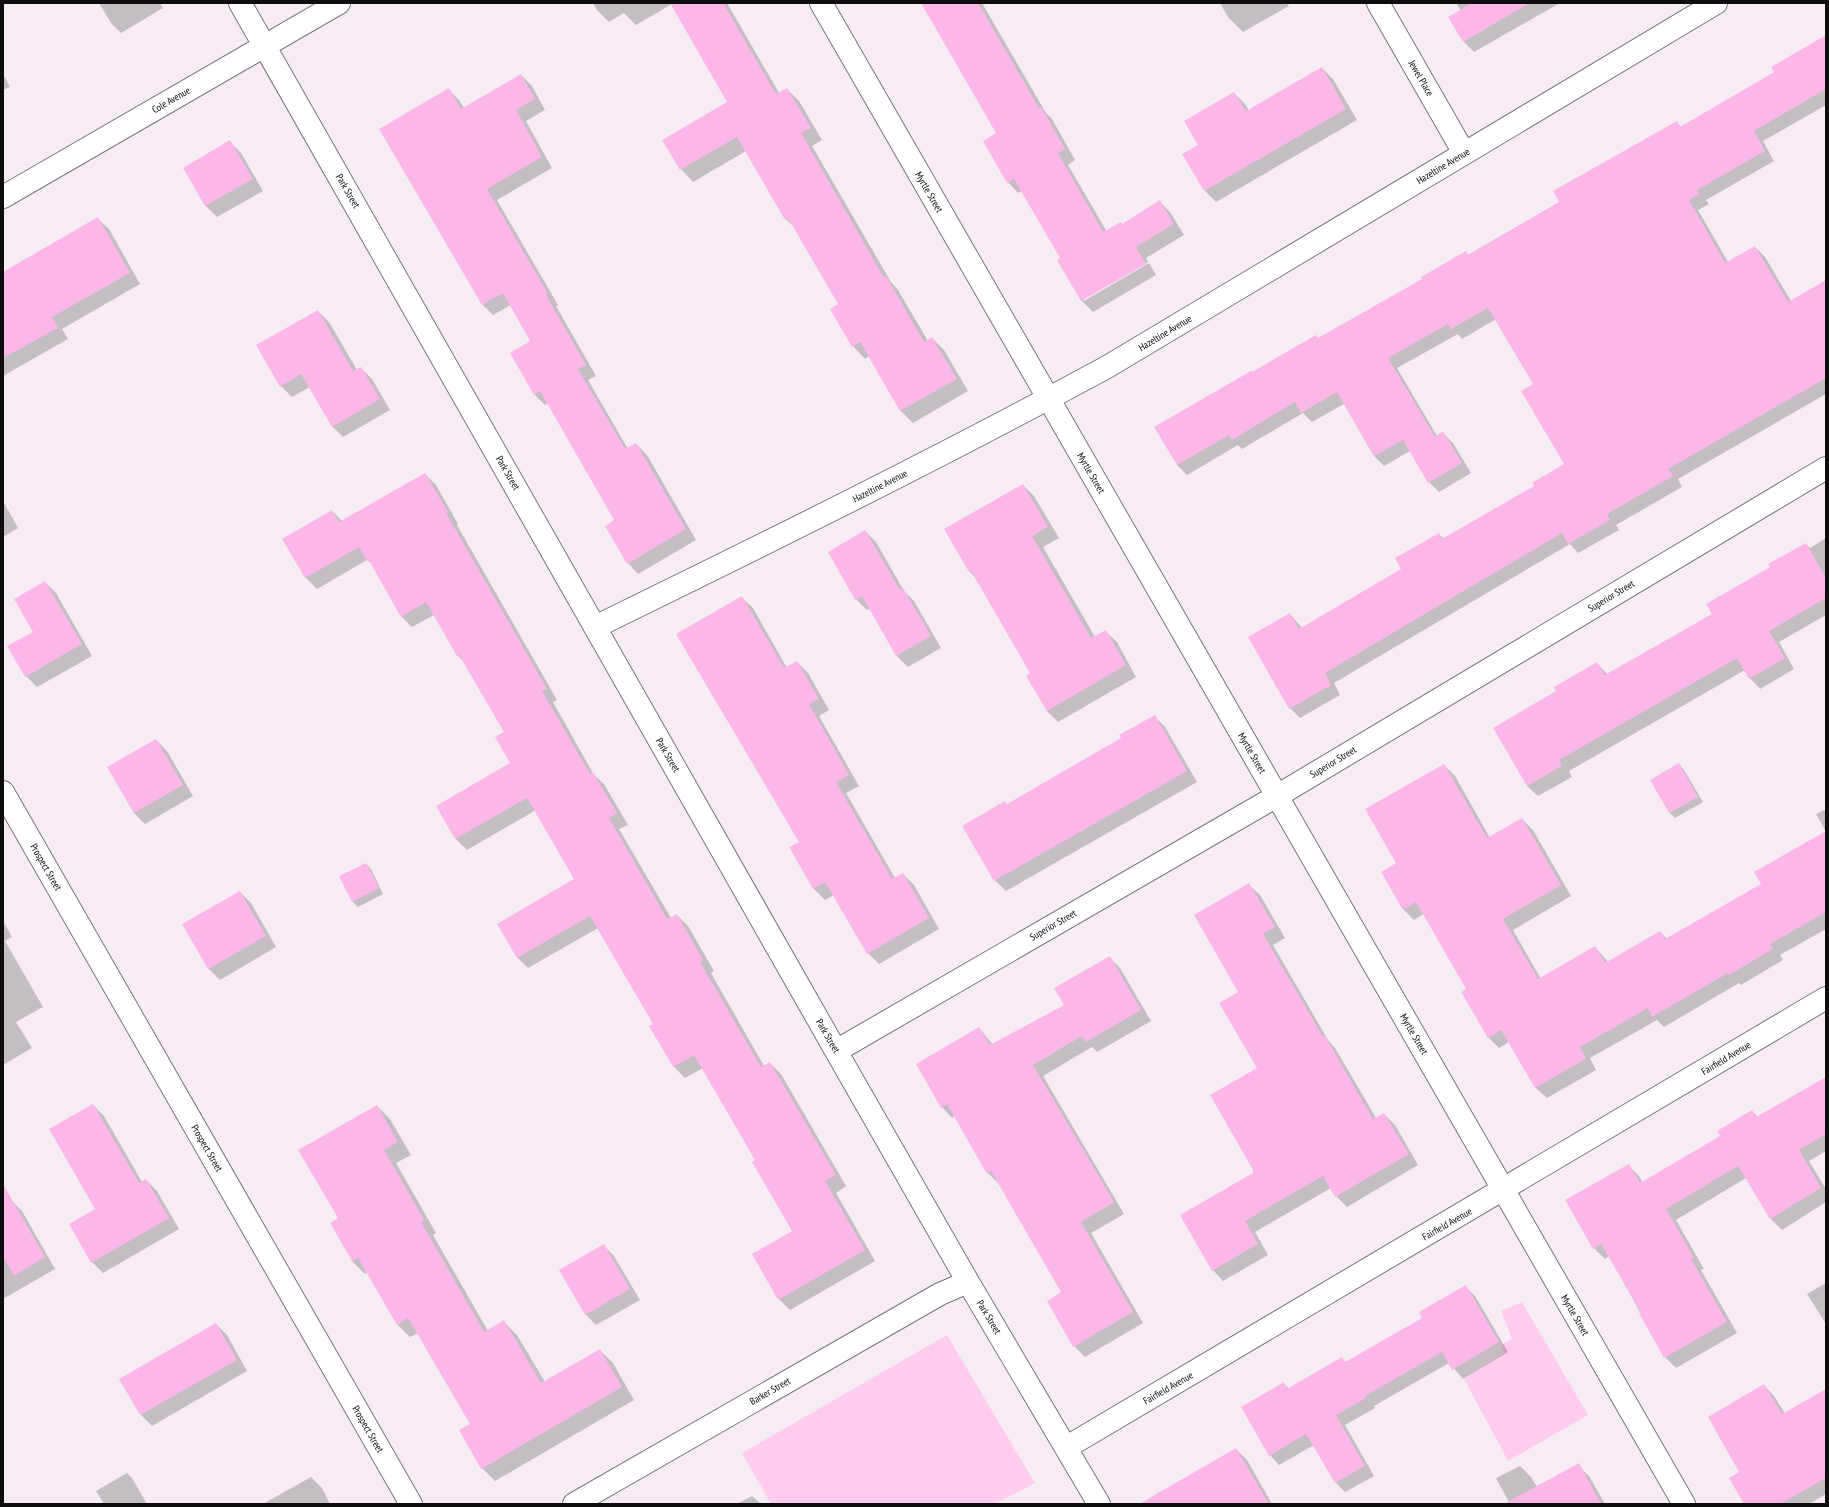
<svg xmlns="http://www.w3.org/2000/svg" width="1829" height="1507" viewBox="0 0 1829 1507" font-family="'PT Sans Narrow',sans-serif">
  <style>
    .green { fill: #ffccef }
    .shadow { fill: #0003 }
    .building { fill: #fcb7e8 }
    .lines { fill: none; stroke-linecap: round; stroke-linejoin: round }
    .minor-casing { stroke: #7b7479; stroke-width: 24 }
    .minor { stroke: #fff; stroke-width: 22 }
    .labels { text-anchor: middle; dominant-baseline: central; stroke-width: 4; stroke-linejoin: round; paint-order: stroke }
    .street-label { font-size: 10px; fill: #0f0c0e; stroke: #fefdfe }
  </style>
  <rect width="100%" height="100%" fill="#f5edf3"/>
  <!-- green -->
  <path class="green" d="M 1522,1302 L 1588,1415 L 1508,1461 L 1464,1379 L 1504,1353 L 1501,1345 L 1512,1339 L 1501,1311 Z
    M 947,1335 L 1035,1483 L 995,1504 L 771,1504 L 742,1453 Z"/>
  <!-- shadow -->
  <path class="shadow" d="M 99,3 L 160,3 L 163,8 L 121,33 L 111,23 Z
    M 593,3 L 727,3 L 779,93 L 787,89 L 799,101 L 822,140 L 812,146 L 891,282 L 898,290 L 928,341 L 932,338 L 944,350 L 968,391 L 913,423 L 901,411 L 869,356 L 865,359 L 853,346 L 839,304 L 796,229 L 786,219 L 746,151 L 693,182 L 681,169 L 728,103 L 672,4 L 636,25 L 624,13 L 609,22 L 597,10 Z
    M 922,3 L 982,3 L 1046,113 L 1052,119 L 1075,160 L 1068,165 L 1107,232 L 1123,225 L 1159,201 L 1170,212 L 1184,235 L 1146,258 L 1148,262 L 1084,299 L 1084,301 L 1149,263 L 1156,275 L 1093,312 L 1082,301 L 1058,260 L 1061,258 L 1022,191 L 1018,193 L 1008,182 L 998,134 Z
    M 1220,3 L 1287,3 L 1289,6 L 1243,32 L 1228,17 Z
    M 1456,3 L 1560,3 L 1474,52 L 1463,41 L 1461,11 Z
    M 1826,37 L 1826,105 L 1763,141 L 1774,161 L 1706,200 L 1709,204 L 1698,210 L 1728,262 L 1755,247 L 1765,257 L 1791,301 L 1826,281 L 1826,394 L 1678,479 L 1682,487 L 1616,525 L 1619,530 L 1578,553 L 1570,544 L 1334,683 L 1340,695 L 1300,718 L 1290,708 L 1290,614 L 1302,628 L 1403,570 L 1439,534 L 1444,539 L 1536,486 L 1565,465 L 1534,384 L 1496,319 L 1462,339 L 1458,334 L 1397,368 L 1437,436 L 1443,433 L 1453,443 L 1471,473 L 1439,492 L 1429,482 L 1410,451 L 1384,466 L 1374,456 L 1344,404 L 1312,422 L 1303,413 L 1242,449 L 1238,445 L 1187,475 L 1177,465 L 1252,373 L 1318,339 L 1424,280 L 1466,253 L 1468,255 L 1560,202 L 1677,123 L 1681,127 L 1775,73 Z
    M 1322,68 L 1333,79 L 1357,120 L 1216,202 L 1205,191 L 1184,154 L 1199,145 L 1234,93 L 1245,104 L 1249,111 Z
    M 3,74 L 10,87 L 3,90 Z
    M 521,75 L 532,86 L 545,110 L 526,121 L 552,168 L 497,200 L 558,305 L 556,306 L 596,376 L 588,380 L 628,449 L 636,444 L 647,455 L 696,540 L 638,574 L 628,563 L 616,521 L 548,403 L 545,405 L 534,394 L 532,342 L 511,305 L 493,315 L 483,305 L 449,90 L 459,100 L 464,108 Z
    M 230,142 L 241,153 L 263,191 L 217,217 L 206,206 L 184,168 Z
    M 97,218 L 109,229 L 140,284 L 62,329 L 68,339 L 3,376 L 3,273 Z
    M 318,311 L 329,322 L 357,370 L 361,368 L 372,379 L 390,410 L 343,437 L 332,426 L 310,387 L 292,397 L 281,386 Z
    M 425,474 L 436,485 L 458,524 L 457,525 L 557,700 L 553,702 L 594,775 L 604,784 L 628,825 L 619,829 L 671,918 L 677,915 L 688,926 L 714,971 L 711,973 L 764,1066 L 770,1063 L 781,1074 L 846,1186 L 836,1193 L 875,1261 L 790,1310 L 779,1299 L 793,1232 L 756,1161 L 703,1068 L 685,1078 L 674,1067 L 651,1026 L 654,1024 L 598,928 L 528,968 L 517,957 L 576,879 L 536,810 L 467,850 L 456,839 L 437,806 L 511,763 L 505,732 L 465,663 L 458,656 L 434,615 L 412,627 L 401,616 L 372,564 L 367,560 L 317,589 L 306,578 L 283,539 L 332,511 L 343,522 Z
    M 1023,485 L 1034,496 L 1059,538 L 1043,547 L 1095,637 L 1105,631 L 1117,642 L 1136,677 L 1058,722 L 1047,711 L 1027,676 L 1032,674 L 976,578 L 970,572 L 946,529 Z
    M 3,501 L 18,528 L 3,537 Z
    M 865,531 L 876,542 L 904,591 L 914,601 L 941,648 L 908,667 L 897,656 L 870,609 L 867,610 L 856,599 Z
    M 1826,538 L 1826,615 L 1779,642 L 1794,669 L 1760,689 L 1750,678 L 1745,670 L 1569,771 L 1572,777 L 1538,796 L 1527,786 L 1558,691 L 1597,663 L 1607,674 L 1713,614 L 1771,568 L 1806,544 L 1810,548 Z
    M 45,582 L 56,593 L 92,656 L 37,687 L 26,676 Z
    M 741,597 L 753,608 L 787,668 L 797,662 L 808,673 L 829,710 L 819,716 L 859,786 L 846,793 L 895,878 L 903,874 L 914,885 L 939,929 L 879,964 L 868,953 L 834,895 L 825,900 L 814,889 L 791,848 L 800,842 Z
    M 1154,716 L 1165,727 L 1197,782 L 1006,891 L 995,880 L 1008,805 L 1122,739 Z
    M 156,740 L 167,751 L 193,796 L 145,824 L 134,813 L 108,768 Z
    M 1679,764 L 1684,770 L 1703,802 L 1675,818 L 1670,813 L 1651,780 Z
    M 1444,765 L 1455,776 L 1490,838 L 1522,819 L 1533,830 L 1571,896 L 1513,930 L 1541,979 L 1595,947 L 1608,962 L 1660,932 L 1667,939 L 1762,884 L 1826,832 L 1826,929 L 1780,955 L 1783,960 L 1741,985 L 1739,983 L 1664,1027 L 1657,1020 L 1590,1058 L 1596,1070 L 1547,1098 L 1536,1088 L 1509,1042 L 1499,1048 L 1488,1037 L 1468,989 L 1424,914 L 1414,920 L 1403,909 L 1398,863 Z
    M 1826,809 L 1826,832 L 1816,814 Z
    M 366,864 L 371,869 L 383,894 L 358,907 L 352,901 Z
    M 1249,885 L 1260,895 L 1285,938 L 1273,945 L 1328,1040 L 1335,1048 L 1376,1118 L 1384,1114 L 1395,1125 L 1418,1165 L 1347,1207 L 1336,1196 L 1331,1188 L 1255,1232 L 1268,1255 L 1223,1281 L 1213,1270 L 1254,1173 L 1258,1069 L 1240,992 Z
    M 240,892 L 251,903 L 276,947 L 220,980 L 209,969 L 183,925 Z
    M 3,921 L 12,937 L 5,941 L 43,1007 L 16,1022 L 32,1048 L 3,1065 Z
    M 1109,957 L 1120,968 L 1151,1021 L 1097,1052 L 1092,1047 L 1043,1076 L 1124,1214 L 1091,1233 L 1143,1323 L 1085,1357 L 1074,1346 L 1062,1293 L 999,1184 L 988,1173 L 955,1116 L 952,1118 L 942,1107 L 979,1028 L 993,1045 L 1066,1005 Z
    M 1826,1078 L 1826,1151 L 1809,1161 L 1826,1189 L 1826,1202 L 1782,1230 L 1771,1219 L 1746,1178 L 1676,1220 L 1704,1269 L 1701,1270 L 1737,1333 L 1676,1368 L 1665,1357 L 1609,1256 L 1605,1259 L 1594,1248 L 1628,1165 L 1639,1176 L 1643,1183 L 1721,1136 L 1752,1111 L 1758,1117 Z
    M 93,1105 L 104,1116 L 142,1182 L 146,1180 L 157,1191 L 179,1229 L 103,1273 L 92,1262 L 96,1209 Z
    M 377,1106 L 390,1119 L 411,1155 L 396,1163 L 436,1233 L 433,1235 L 488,1331 L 504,1322 L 517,1335 L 545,1382 L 600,1350 L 613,1363 L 634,1400 L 495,1481 L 482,1468 L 471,1425 L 418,1333 L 410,1337 L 397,1324 L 367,1272 L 365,1274 L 352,1261 L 339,1219 Z
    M 11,1200 L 22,1211 L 55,1269 L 3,1299 L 3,1204 Z
    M 603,1245 L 614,1256 L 640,1300 L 596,1325 L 585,1314 Z
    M 1826,1283 L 1826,1324 L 1807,1294 Z
    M 1466,1287 L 1475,1296 L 1508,1352 L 1463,1379 L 1449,1363 L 1374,1406 L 1375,1408 L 1345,1425 L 1374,1476 L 1345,1492 L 1336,1483 L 1314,1445 L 1279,1465 L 1270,1455 L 1284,1384 L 1289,1389 L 1342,1358 L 1346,1363 L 1424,1318 Z
    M 216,1324 L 227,1335 L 247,1371 L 152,1426 L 141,1415 L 121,1379 Z
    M 1764,1385 L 1774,1396 L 1785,1414 L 1826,1390 L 1826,1494 L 1809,1504 L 1746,1504 L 1741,1472 Z
    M 1236,1449 L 1247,1460 L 1272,1504 L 1176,1504 Z
    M 1578,1465 L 1589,1476 L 1605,1504 L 1510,1504 L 1496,1478 L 1520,1466 L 1531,1477 L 1537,1487 Z
    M 127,1473 L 132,1478 L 147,1504 L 104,1504 L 96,1491 Z
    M 311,1477 L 322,1488 L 330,1504 L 263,1504 Z
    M 752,1496 L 761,1504 L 737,1504 Z"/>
  <!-- building -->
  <path class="building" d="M 670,3 L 723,3 L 776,94 L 787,88 L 811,128 L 801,133 L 884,278 L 886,276 L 924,342 L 932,337 L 957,379 L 900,411 L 860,342 L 852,347 L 830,309 L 838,304 L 788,218 L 785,220 L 737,137 L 680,170 L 662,140 L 727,102 Z
    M 921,3 L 978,3 L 1039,108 L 1041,107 L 1065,149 L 1058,153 L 1103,232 L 1121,222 L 1122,224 L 1160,200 L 1174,224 L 1136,247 L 1146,264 L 1081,301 L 1057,260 L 1060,258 L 1014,179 L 1007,183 L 983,141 L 996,133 Z
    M 1472,3 L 1530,3 L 1463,42 L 1448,17 Z
    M 1826,35 L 1826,89 L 1754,131 L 1765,151 L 1697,190 L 1700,194 L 1689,200 L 1725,263 L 1755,246 L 1788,302 L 1826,280 L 1826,378 L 1668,469 L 1673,476 L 1607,514 L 1610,520 L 1568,544 L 1562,533 L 1325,673 L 1331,685 L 1289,709 L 1248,637 L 1290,613 L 1299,629 L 1401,569 L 1395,558 L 1439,533 L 1442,539 L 1534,486 L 1532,483 L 1564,464 L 1521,391 L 1533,384 L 1488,308 L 1451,329 L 1448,324 L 1388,358 L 1435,437 L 1443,431 L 1462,463 L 1428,483 L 1403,440 L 1374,456 L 1337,392 L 1301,413 L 1295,402 L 1232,440 L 1229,435 L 1177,465 L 1154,427 L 1251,371 L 1252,372 L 1316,335 L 1318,338 L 1422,279 L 1421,277 L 1466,251 L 1468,255 L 1559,202 L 1553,191 L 1677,121 L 1680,127 L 1774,72 L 1771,67 Z
    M 1322,67 L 1346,109 L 1204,191 L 1182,154 L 1198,145 L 1184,121 L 1234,92 L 1246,111 Z
    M 521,74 L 535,99 L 516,110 L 542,157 L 487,189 L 548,294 L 546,295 L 586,365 L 578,369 L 625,449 L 636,443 L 686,529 L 627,564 L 605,526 L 614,520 L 540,391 L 534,395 L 510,353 L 530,341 L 503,293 L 482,305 L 379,129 L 449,88 L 461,109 Z
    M 230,140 L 253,179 L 205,206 L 183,168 Z
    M 98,217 L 130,273 L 52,317 L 58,328 L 3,358 L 3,272 Z
    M 318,310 L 353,371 L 361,367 L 380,399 L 332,427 L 301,374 L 280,387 L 256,345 Z
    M 425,473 L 448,512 L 446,513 L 547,689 L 542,691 L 590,774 L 593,772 L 617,813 L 609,818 L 667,919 L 677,914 L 703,960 L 700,962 L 761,1067 L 770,1062 L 836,1175 L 825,1181 L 865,1250 L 778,1300 L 752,1254 L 792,1231 L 752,1162 L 755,1160 L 694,1055 L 673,1067 L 649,1026 L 653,1024 L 590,916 L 517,958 L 497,924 L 574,879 L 527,798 L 455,839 L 436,806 L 510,763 L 495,737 L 504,732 L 459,655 L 457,656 L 426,602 L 401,617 L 368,559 L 366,560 L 359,547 L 305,578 L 282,539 L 332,510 L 339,522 Z
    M 1023,484 L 1048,527 L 1032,536 L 1091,638 L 1106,630 L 1126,665 L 1047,711 L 1026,676 L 1030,673 L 971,571 L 969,572 L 944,529 Z
    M 865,530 L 900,590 L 903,588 L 931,636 L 896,656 L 862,596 L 855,600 L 828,552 Z
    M 1806,543 L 1826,578 L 1826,598 L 1769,631 L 1785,658 L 1749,679 L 1737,658 L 1559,760 L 1562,766 L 1527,786 L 1493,728 L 1556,691 L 1554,687 L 1597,662 L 1605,675 L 1712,614 L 1706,604 L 1770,567 L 1768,564 Z
    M 45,581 L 82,644 L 25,677 L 7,646 L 33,632 L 14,599 Z
    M 742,596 L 784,668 L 797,661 L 819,699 L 809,704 L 849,775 L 836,782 L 892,879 L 903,873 L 929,918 L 867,954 L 825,882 L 813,889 L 789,847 L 799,842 L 676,634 Z
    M 1155,715 L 1187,771 L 994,881 L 962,826 L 1005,801 L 1007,804 L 1121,738 L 1119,735 Z
    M 156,739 L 183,785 L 134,813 L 107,767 Z
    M 1679,763 L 1698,797 L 1669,813 L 1650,780 Z
    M 1444,764 L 1487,838 L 1522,818 L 1561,885 L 1503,919 L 1538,979 L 1595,946 L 1605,963 L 1660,931 L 1665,939 L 1761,884 L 1754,872 L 1826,831 L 1826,912 L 1770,944 L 1773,949 L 1729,975 L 1728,973 L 1652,1017 L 1648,1008 L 1580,1047 L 1586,1059 L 1535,1088 L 1501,1030 L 1488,1038 L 1461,992 L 1466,989 L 1416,902 L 1403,910 L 1381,872 L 1396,863 L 1365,809 Z
    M 366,863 L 379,888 L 352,902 L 339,876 Z
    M 1249,883 L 1275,927 L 1263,934 L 1323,1037 L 1325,1036 L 1373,1119 L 1384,1113 L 1409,1154 L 1335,1197 L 1323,1176 L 1245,1221 L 1258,1244 L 1212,1271 L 1180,1215 L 1253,1173 L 1253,1170 L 1210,1095 L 1257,1068 L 1219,1003 L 1238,992 L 1194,915 Z
    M 240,891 L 266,936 L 208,969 L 182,924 Z
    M 1110,956 L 1141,1010 L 1086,1042 L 1082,1036 L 1033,1065 L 1114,1202 L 1081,1222 L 1133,1312 L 1073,1347 L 1047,1301 L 1061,1292 L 991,1171 L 987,1174 L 947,1104 L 941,1108 L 916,1064 L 979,1027 L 990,1045 L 1064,1005 L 1054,988 Z
    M 1826,1077 L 1826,1134 L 1799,1150 L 1821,1188 L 1770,1219 L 1738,1166 L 1666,1209 L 1694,1258 L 1691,1259 L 1727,1322 L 1664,1358 L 1639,1313 L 1641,1312 L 1601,1244 L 1593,1249 L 1565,1200 L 1629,1164 L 1640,1183 L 1720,1136 L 1717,1131 L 1752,1110 L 1756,1117 Z
    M 93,1104 L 139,1183 L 146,1179 L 169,1218 L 91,1263 L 69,1224 L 95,1209 L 49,1129 Z
    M 377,1105 L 398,1142 L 384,1150 L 424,1220 L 421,1222 L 484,1332 L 504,1320 L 541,1383 L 600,1349 L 622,1387 L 481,1469 L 459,1430 L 470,1424 L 408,1318 L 397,1325 L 358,1258 L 352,1261 L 330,1223 L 338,1218 L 298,1150 Z
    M 3,1184 L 45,1257 L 14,1276 L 3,1256 Z
    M 604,1244 L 630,1289 L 585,1315 L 559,1270 Z
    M 1466,1285 L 1499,1342 L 1452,1370 L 1442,1352 L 1365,1396 L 1366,1398 L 1336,1415 L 1365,1466 L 1335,1483 L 1306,1434 L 1269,1456 L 1241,1407 L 1284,1382 L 1287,1389 L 1342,1357 L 1345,1362 L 1422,1318 L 1419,1312 Z
    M 216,1323 L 237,1360 L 140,1415 L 119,1379 Z
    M 1764,1384 L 1782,1414 L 1826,1389 L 1826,1478 L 1780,1504 L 1744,1504 L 1729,1478 L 1739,1472 L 1708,1417 Z
    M 1236,1448 L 1269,1504 L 1139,1504 Z
    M 1579,1463 L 1601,1504 L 1504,1504 Z"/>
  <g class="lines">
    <defs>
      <path id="minor" d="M 240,3 L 836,1051 L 968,1282 L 1099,1504
        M 821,3 L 1684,1504
        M 1378,3 L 1464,153
        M 3,197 L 339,3
        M 595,627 C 767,543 939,458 1107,367 L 1716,3
        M 3,792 L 411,1504
        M 836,1051 L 1277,796 L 1826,468
        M 1067,1447 L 1826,998
        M 574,1504 L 940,1294 L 968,1282"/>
    </defs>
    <!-- minor casing -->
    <use href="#minor" class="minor-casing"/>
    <!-- minor -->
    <use href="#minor" class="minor"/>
  </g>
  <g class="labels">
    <!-- street labels -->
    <g class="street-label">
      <text transform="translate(1421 78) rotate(60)">Jewel Place</text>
      <text transform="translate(171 100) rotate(-30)">Cole Avenue</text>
      <text transform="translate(1443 166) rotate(-31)">Hazeltine Avenue</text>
      <text transform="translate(348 191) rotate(60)">Park Street</text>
      <text transform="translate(929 192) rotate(60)">Myrtle Street</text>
      <text transform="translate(1165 333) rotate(-31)">Hazeltine Avenue</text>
      <text transform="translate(508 473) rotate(60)">Park Street</text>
      <text transform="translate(1091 473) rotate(60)">Myrtle Street</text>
      <text transform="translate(880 486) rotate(-27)">Hazeltine Avenue</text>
      <text transform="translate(1611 596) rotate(-31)">Superior Street</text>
      <text transform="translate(1252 753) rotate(60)">Myrtle Street</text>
      <text transform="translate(668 755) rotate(60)">Park Street</text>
      <text transform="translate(1333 762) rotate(-31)">Superior Street</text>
      <text transform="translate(46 867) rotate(60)">Prospect Street</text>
      <text transform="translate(1053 925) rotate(-30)">Superior Street</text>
      <text transform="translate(1414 1034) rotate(60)">Myrtle Street</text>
      <text transform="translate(828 1036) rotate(60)">Park Street</text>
      <text transform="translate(1726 1058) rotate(-31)">Fairfield Avenue</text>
      <text transform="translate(207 1148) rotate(60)">Prospect Street</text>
      <text transform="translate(1447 1224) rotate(-30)">Fairfield Avenue</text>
      <text transform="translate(1575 1315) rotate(60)">Myrtle Street</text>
      <text transform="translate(989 1317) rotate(59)">Park Street</text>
      <text transform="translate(1168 1388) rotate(-30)">Fairfield Avenue</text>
      <text transform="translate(770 1391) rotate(-30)">Barker Street</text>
      <text transform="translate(368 1429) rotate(60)">Prospect Street</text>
    </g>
  </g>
  <!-- border -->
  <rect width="1829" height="1507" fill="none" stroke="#0f0c0e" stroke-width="8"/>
</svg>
